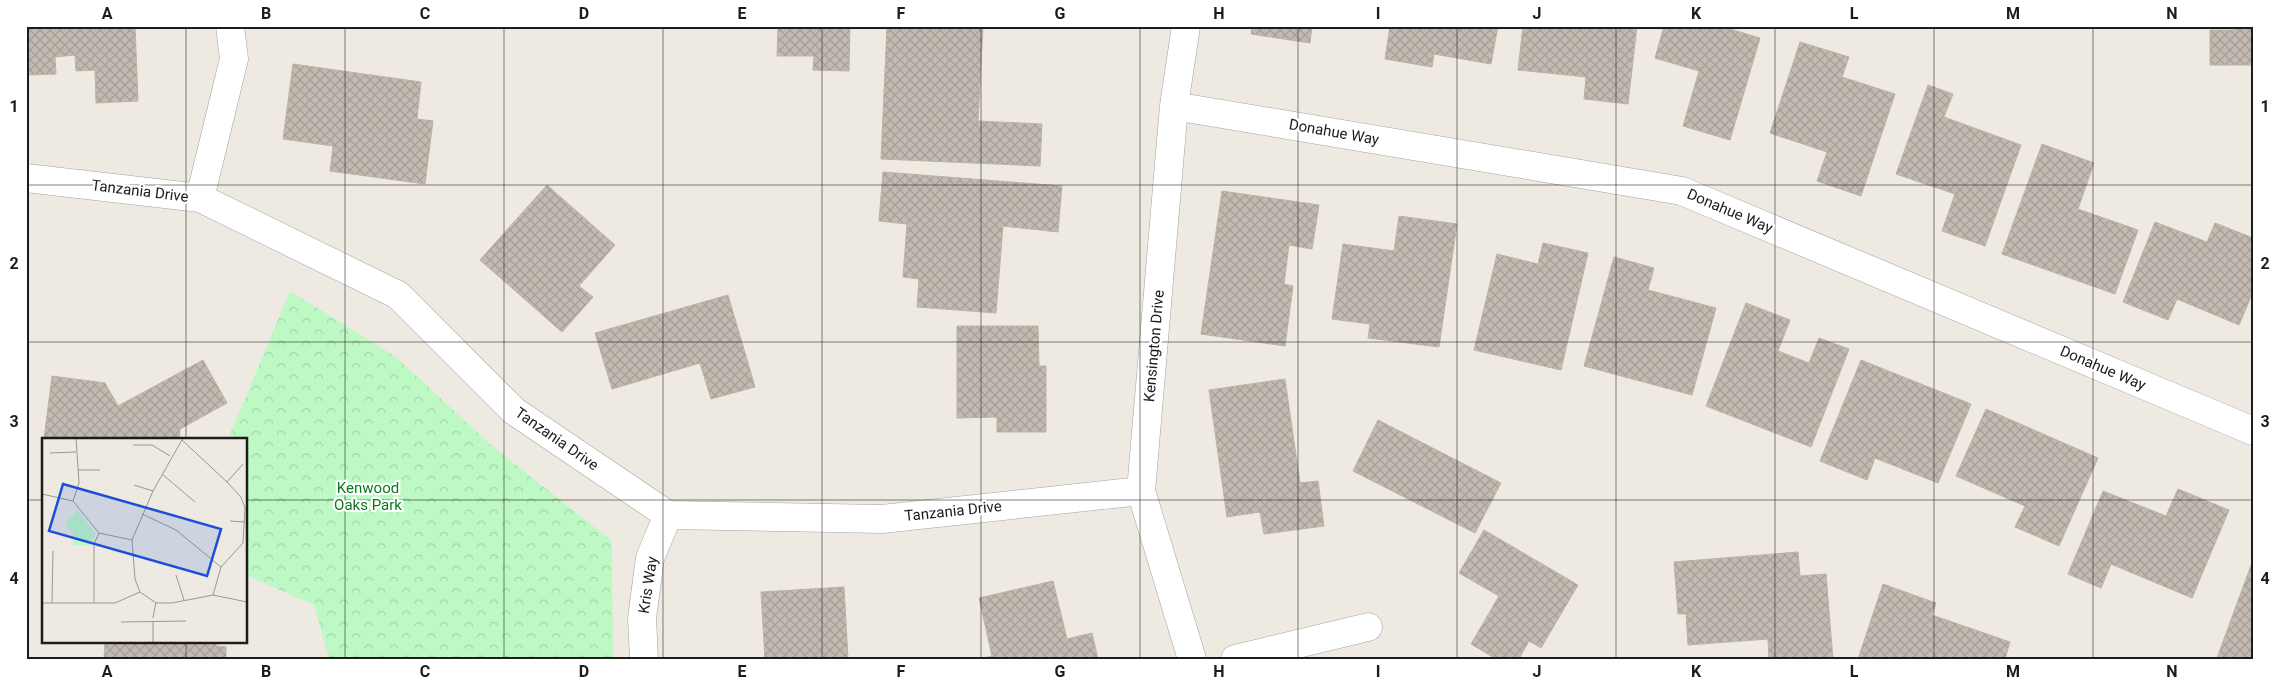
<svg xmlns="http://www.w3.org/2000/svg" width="2279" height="685" viewBox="0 0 2279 685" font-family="Roboto,sans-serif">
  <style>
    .park { fill: url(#park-crowns) }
    .building { fill: url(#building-cross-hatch); stroke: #bfb1a4 }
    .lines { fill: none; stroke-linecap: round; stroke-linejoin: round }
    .minor-casing { stroke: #a3a3a3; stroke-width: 29 }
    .minor { stroke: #fff; stroke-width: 28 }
    .grid { fill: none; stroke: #1c1c1c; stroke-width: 1; stroke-opacity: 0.55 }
    .labels { text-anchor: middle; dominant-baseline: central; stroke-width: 4.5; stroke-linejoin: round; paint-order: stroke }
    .street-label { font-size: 15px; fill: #1c1c1c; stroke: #fff }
    .park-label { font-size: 15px; fill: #0c791a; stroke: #fff }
    .inset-road { fill: none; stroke: #9a9893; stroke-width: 1 }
    .view { fill: #1d4ed8; fill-opacity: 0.15; stroke: #1d4ed8; stroke-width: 2.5 }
    .inset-edge { fill: none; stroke: #1c1c1c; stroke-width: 2.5 }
    .neatline { fill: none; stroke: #1c1c1c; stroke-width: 2 }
    .grid-label { font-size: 16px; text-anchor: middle; font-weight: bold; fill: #1c1c1c }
  </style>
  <defs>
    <pattern id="park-crowns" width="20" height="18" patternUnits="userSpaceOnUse" patternTransform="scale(1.25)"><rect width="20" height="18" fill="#bef9c5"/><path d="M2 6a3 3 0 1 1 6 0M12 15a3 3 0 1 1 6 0" fill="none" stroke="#a3d5a9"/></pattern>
    <pattern id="building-cross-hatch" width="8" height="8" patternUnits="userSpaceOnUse" patternTransform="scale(1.25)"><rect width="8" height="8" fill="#c2bab1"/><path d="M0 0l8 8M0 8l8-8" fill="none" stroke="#a69f98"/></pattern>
  </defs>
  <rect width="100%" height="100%" fill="#eeeae2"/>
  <!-- park -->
  <path class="park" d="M 290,291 L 396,357 L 491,445 L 612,541 L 613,659 L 329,659 L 314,605 L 246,575 L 246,439 L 228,439 Z"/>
  <!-- building -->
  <path class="building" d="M 26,26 L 135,26 L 138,101 L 96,103 L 95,70 L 76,71 L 75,55 L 55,57 L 56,74 L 26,75 Z
    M 778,26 L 850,26 L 849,71 L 813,70 L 814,56 L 777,56 Z
    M 887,26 L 983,28 L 978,121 L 1042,124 L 1040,166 L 881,159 Z
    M 1252,26 L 1312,26 L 1310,43 L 1251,34 Z
    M 1390,26 L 1498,26 L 1491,64 L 1434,54 L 1432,67 L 1385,59 Z
    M 1523,26 L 1637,26 L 1628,104 L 1584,99 L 1586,77 L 1518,70 Z
    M 1664,26 L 1720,26 L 1760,38 L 1730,140 L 1683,126 L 1699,71 L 1655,58 Z
    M 2234,26 L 2253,26 L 2253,65 L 2210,65 L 2210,30 L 2234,30 Z
    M 1800,42 L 1849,57 L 1842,77 L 1895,94 L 1861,196 L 1817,181 L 1827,152 L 1770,133 Z
    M 293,64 L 421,82 L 417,119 L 433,121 L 425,184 L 330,171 L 333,146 L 283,139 Z
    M 1928,85 L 1953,94 L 1944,117 L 2021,145 L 1985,246 L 1942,231 L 1955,194 L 1896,174 Z
    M 2042,144 L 2094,163 L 2078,209 L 2138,230 L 2115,294 L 2002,254 Z
    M 883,172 L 1062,186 L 1058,232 L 1003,226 L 996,313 L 917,307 L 919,279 L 903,277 L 907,224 L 879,221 Z
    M 547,185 L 615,245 L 579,286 L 593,297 L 562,332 L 480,260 Z
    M 1222,191 L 1319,205 L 1312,249 L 1289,245 L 1284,284 L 1293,286 L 1285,346 L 1201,334 Z
    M 1399,216 L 1457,224 L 1439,347 L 1368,338 L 1370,324 L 1332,319 L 1343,244 L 1394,251 Z
    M 2155,222 L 2207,242 L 2215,223 L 2253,238 L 2253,292 L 2239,325 L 2177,299 L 2168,320 L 2123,302 Z
    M 1543,243 L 1588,253 L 1561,370 L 1474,350 L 1497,254 L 1538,264 Z
    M 1614,257 L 1654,268 L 1648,290 L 1716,308 L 1692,395 L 1584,366 Z
    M 728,295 L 755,387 L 711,399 L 700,363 L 612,389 L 595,333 Z
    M 1746,303 L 1790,320 L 1778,351 L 1809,363 L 1819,338 L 1849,349 L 1811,447 L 1706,406 Z
    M 957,326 L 1038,326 L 1039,366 L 1046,366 L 1046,432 L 997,432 L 997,417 L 957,418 Z
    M 203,360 L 227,403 L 180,429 L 179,439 L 44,439 L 52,376 L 105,383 L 118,406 Z
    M 1861,360 L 1971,404 L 1938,483 L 1875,458 L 1867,480 L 1820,461 Z
    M 1285,379 L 1300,483 L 1318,481 L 1324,526 L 1264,534 L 1260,512 L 1227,517 L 1209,390 Z
    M 1986,409 L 2098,458 L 2059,546 L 2015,527 L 2025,506 L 1956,476 Z
    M 1378,420 L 1501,483 L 1475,533 L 1353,471 Z
    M 2178,489 L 2229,510 L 2192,598 L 2111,564 L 2101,588 L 2068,574 L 2103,491 L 2166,516 Z
    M 1484,530 L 1578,585 L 1541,648 L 1529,641 L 1519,659 L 1496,659 L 1471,644 L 1499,596 L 1459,573 Z
    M 1798,552 L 1800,576 L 1826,574 L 1833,659 L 1769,659 L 1768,639 L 1688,645 L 1686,614 L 1678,614 L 1674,562 Z
    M 2253,560 L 2253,659 L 2218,659 L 2217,658 Z
    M 1053,581 L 1067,639 L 1092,633 L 1098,659 L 979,659 L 992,656 L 979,598 Z
    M 1883,584 L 1936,603 L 1932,615 L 2010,642 L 2005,659 L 1858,659 Z
    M 844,587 L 848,659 L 765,659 L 761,592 Z
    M 105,641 L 216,641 L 216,646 L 226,647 L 226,659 L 104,659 Z"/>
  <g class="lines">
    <defs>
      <path id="minor" d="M 1186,26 L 1174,106 L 1141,491 L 1192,659
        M 1174,106 L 1682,191 L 2253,431
        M 26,178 L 200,198 L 398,295 L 514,411 L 668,515 L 882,519 L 1141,491
        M 200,198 L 234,59 L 230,26
        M 644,659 L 642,618 L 650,558 L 668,515
        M 1235,659 L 1368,627"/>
    </defs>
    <!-- minor casing -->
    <use href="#minor" class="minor-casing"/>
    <!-- minor -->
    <use href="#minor" class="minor"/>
  </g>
  <!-- grid -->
  <path class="grid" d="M 186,26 L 186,439M 345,26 L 345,659M 504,26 L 504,659M 663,26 L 663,659M 822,26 L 822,659M 981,26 L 981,659M 1140,26 L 1140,659M 1298,26 L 1298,659M 1457,26 L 1457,659M 1616,26 L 1616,659M 1775,26 L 1775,659M 1934,26 L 1934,659M 2093,26 L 2093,659M 26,185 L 2253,185M 26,342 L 2253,342M 26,500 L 44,500M 246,500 L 2253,500M 186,641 L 186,659"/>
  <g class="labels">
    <!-- street labels -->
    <g class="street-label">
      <text transform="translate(1334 132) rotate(10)">Donahue Way</text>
      <text transform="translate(140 191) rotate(7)">Tanzania Drive</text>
      <text transform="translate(1730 211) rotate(23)">Donahue Way</text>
      <text transform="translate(1154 346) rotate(-85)">Kensington Drive</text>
      <text transform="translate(2103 368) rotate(23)">Donahue Way</text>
      <text transform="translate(557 439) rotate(35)">Tanzania Drive</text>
      <text transform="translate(953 511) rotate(-6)">Tanzania Drive</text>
      <text transform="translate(648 585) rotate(-81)">Kris Way</text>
    </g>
    <!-- park labels -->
    <g class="park-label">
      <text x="368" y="488">Kenwood<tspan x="368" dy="17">Oaks Park</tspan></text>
    </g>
  </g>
  <!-- overview -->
  <g transform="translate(42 438)">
    <rect width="205" height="205" fill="#eeeae2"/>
    <path d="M 35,72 L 53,95 L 49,107 L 31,107 L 31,94 L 23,87 Z" fill="#bef9c5"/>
    <path class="inset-road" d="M 141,0 L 111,53 L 90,102 L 93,141 L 98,154 L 114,165 L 130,165 L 171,157 L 205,164M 140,2 L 185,44 L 199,59 L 203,70 L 201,105 L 179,129 L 171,157M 91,7 L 110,7 L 128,18M 8,15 L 34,14M 36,32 L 58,32M 120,36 L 153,64M 185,44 L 201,26M 92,47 L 111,53M 0,56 L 31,63 L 57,95 L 90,102M 31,63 L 37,45 L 34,0M 100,76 L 134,92 L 179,129M 188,83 L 203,84M 134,137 L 142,162M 0,165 L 73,165 L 98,154M 10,165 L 11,113M 52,165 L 52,106 L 57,95M 111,180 L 114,164M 111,183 L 111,205M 79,184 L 144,183"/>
    <path class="view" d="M 21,46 L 179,91 L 165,138 L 7,93 Z"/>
    <rect width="205" height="205" class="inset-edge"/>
  </g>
  <!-- border -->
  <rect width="2279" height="685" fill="none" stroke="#ffffff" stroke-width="55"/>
  <rect x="28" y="28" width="2224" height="630" class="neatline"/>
  <g class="grid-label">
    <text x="107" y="19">A</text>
    <text x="266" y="19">B</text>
    <text x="425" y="19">C</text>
    <text x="584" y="19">D</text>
    <text x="742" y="19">E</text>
    <text x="901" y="19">F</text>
    <text x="1060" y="19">G</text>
    <text x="1219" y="19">H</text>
    <text x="1378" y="19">I</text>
    <text x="1537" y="19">J</text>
    <text x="1696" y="19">K</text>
    <text x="1854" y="19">L</text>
    <text x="2013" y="19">M</text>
    <text x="2172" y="19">N</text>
    <text x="14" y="112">1</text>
    <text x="2265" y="112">1</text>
    <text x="14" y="269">2</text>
    <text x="2265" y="269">2</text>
    <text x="14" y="427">3</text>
    <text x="2265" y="427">3</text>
    <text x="14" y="584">4</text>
    <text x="2265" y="584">4</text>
    <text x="107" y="677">A</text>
    <text x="266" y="677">B</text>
    <text x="425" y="677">C</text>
    <text x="584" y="677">D</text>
    <text x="742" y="677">E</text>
    <text x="901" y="677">F</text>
    <text x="1060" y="677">G</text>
    <text x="1219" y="677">H</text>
    <text x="1378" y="677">I</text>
    <text x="1537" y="677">J</text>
    <text x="1696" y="677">K</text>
    <text x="1854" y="677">L</text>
    <text x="2013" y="677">M</text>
    <text x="2172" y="677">N</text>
  </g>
</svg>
